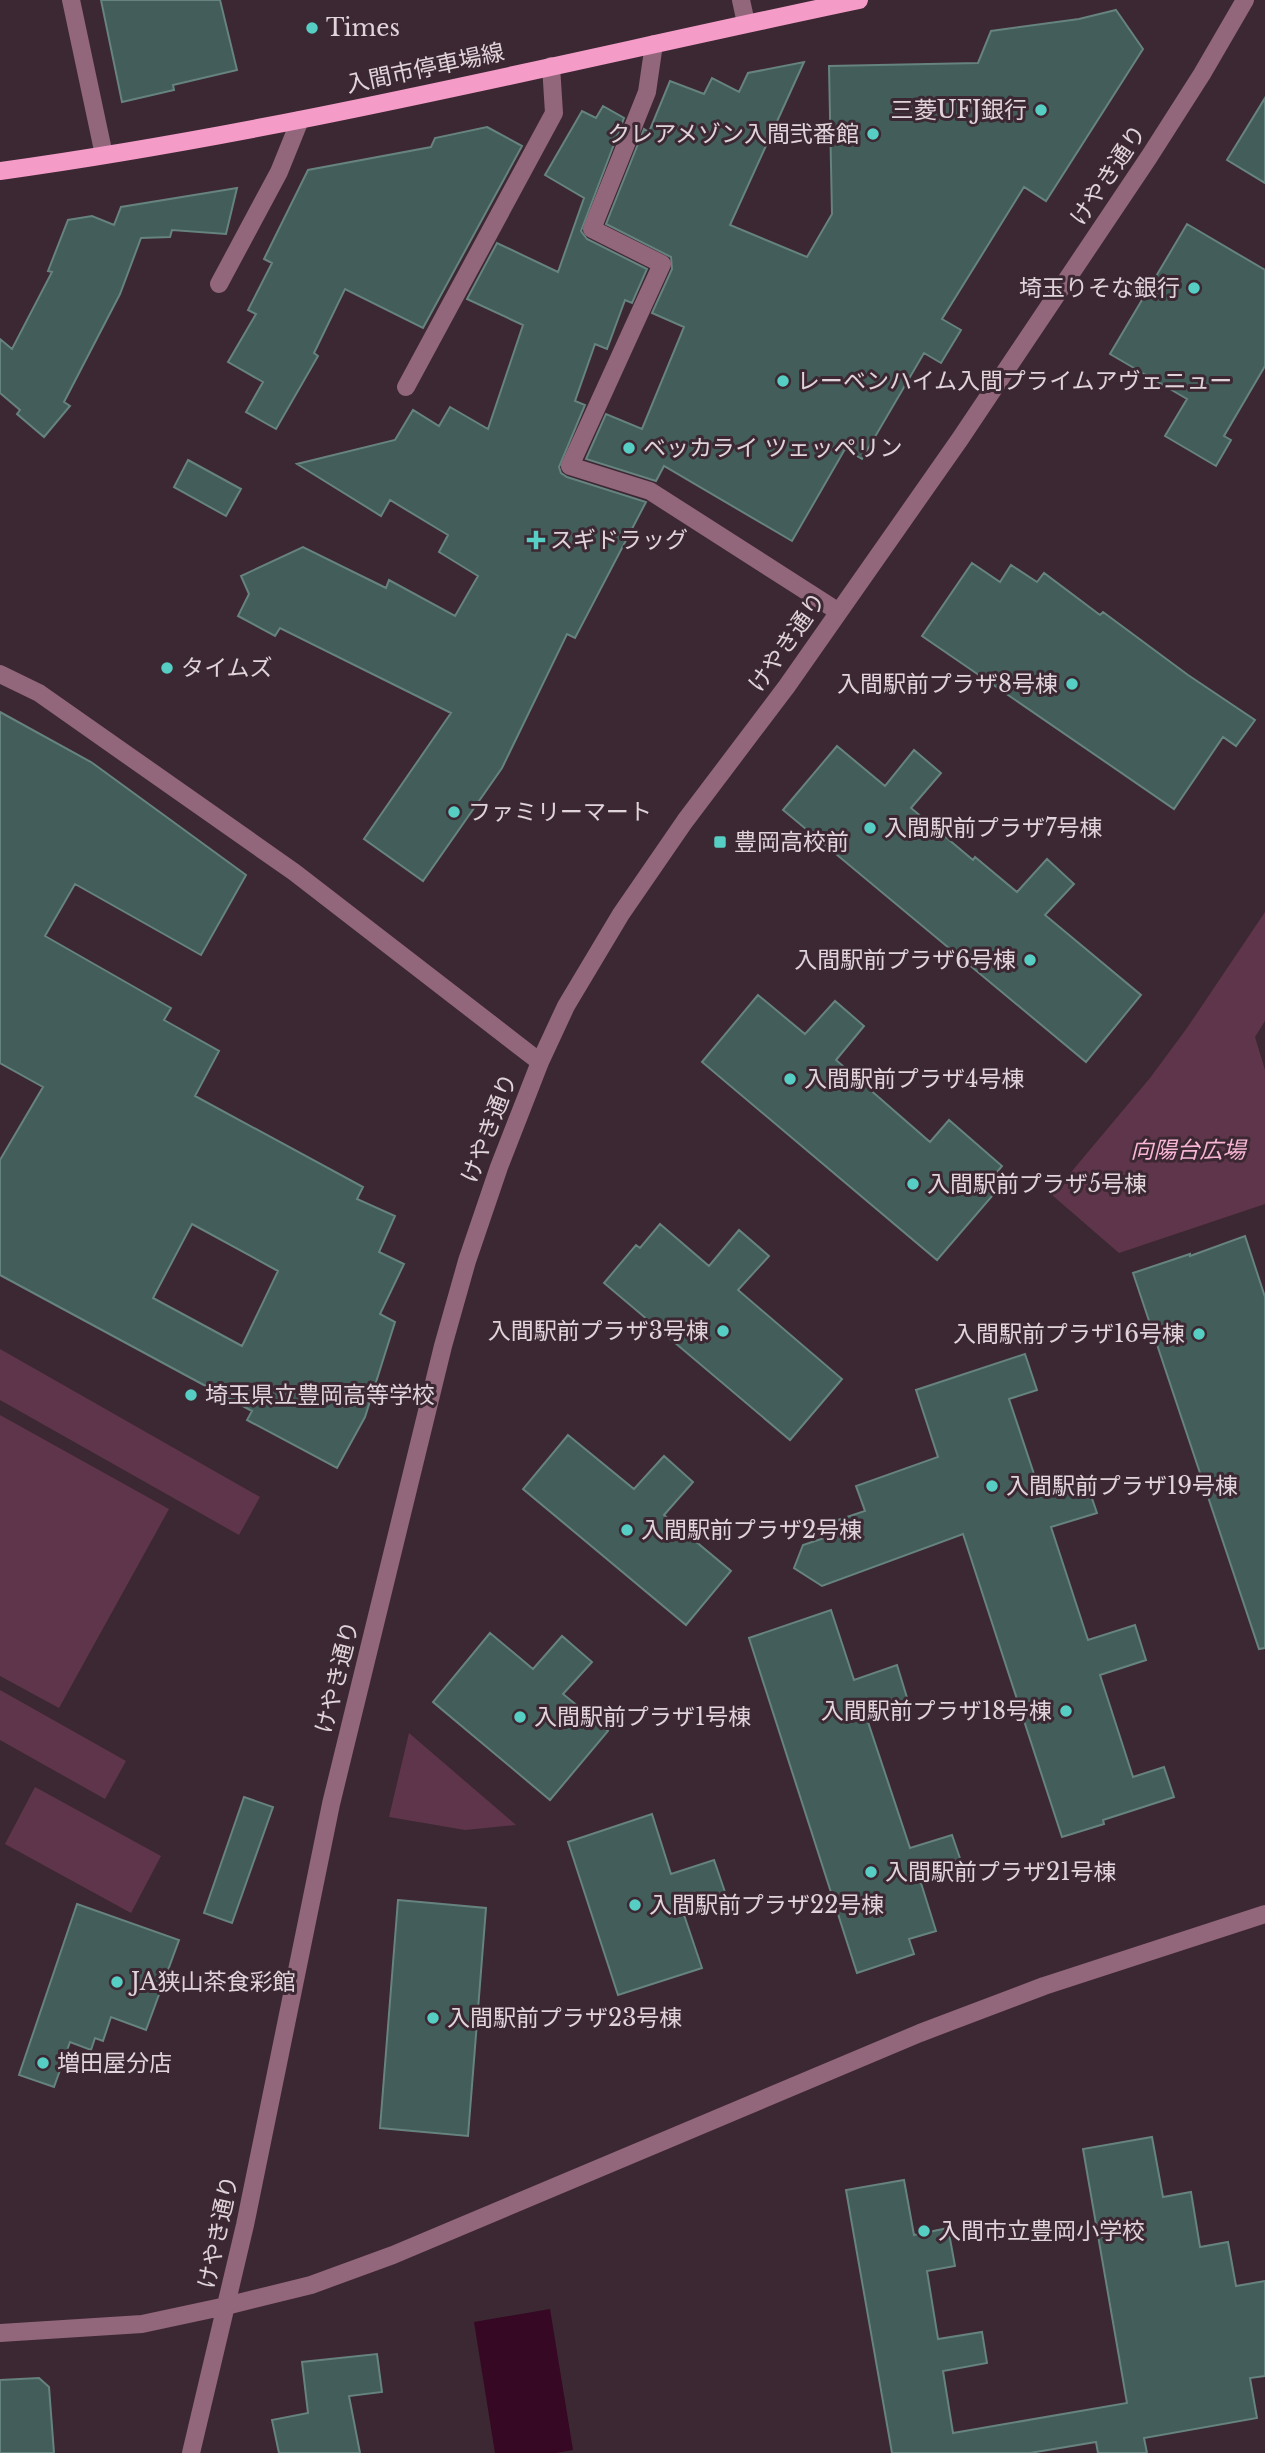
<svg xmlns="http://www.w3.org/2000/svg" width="1265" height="2453" viewBox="0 0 1265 2453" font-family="'Libre Baskerville','Noto Sans JP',serif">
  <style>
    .green { fill: #5f354b }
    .water { fill: #360823 }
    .building { fill: #425d5a; stroke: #66837f; stroke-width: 2; fill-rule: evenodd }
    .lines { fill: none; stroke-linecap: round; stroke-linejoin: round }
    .minor { stroke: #92667b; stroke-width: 18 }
    .major { stroke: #f49bc8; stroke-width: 18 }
    .poi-dot { fill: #56cec3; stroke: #3c2832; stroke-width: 2.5 }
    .labels { text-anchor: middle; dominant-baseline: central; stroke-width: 6; stroke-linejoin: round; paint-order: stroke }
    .poi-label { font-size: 23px; fill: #e0d3d9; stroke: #3c2832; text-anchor: start }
    .street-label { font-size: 23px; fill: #e0d3d9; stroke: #3c2832 }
    .park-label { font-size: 23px; font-style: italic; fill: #f8b5d5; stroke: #3c2832 }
  </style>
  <rect width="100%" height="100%" fill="#3c2832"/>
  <!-- green -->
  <path class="green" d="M 1265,912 L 1265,1021 L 1255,1037 L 1265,1070 L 1265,1204 L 1119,1253 L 1052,1195 L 1150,1078 L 1187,1028 Z
    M 0,1349 L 260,1497 L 239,1535 L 0,1400 Z
    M 0,1415 L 169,1509 L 59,1708 L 0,1676 Z
    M 0,1690 L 126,1761 L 105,1799 L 0,1740 Z
    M 409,1733 L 516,1825 L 465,1830 L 389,1817 Z
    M 35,1787 L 161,1856 L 131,1913 L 5,1844 Z"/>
  <!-- water -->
  <path class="water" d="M 550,2309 L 573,2450 L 556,2453 L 495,2453 L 474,2322 Z"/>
  <!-- building -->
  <path class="building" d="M 101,0 L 220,0 L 237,70 L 173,85 L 174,90 L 122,102 Z
    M 1116,10 L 1143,49 L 1046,201 L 1024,187 L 942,319 L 961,330 L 941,363 L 924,353 L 862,459 L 845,449 L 792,541 L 664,466 L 656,481 L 586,459 L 606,414 L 642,429 L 684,327 L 652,313 L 672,269 L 671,257 L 606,224 L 644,129 L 649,132 L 670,81 L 704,94 L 712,78 L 739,92 L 748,73 L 804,62 L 730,225 L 807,257 L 832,214 L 829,66 L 978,63 L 991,31 L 1079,19 Z
    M 1265,98 L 1265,183 L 1227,160 Z
    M 603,106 L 624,118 L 581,231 L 587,239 L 647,269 L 632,303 L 625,300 L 607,349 L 595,344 L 575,401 L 585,405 L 559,467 L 561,473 L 567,477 L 646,502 L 575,638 L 567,634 L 502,768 L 423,881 L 364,839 L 451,713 L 280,628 L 275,636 L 238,616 L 249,594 L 241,576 L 303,547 L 386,588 L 389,580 L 455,616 L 478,576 L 439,552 L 448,535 L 390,500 L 381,516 L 297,464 L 395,440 L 413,410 L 439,426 L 450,407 L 488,429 L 523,325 L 467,299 L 497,243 L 558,272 L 584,198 L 545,175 L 582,111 L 596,118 Z
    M 487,127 L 522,146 L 423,328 L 345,289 L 314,353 L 318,356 L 276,429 L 246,412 L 263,382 L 228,362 L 256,314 L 248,310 L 272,263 L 264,259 L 308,170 L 431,147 L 435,138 Z
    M 237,188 L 226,234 L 172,230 L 170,237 L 141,238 L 120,294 L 64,402 L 70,406 L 44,437 L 17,414 L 20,410 L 0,393 L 0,339 L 12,349 L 52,272 L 48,271 L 68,220 L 92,216 L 114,225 L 121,207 Z
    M 1187,224 L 1265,270 L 1265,366 L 1224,436 L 1231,440 L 1216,466 L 1165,436 L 1187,399 L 1110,354 Z
    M 188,460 L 241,489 L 226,516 L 174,487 Z
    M 972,563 L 1000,582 L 1011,565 L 1037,582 L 1044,573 L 1100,615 L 1103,612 L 1188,675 L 1255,720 L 1236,746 L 1223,737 L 1174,809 L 922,636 Z
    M 0,712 L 91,762 L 246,875 L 201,955 L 75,884 L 45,936 L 171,1008 L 164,1020 L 219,1051 L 195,1096 L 363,1187 L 357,1199 L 395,1216 L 379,1252 L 404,1264 L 380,1314 L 395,1322 L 365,1417 L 337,1468 L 247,1420 L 252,1411 L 0,1275 L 0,1160 L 43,1087 L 0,1063 ZM 192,1224 L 278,1271 L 242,1346 L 153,1298 Z
    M 837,746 L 885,786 L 914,750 L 941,773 L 911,808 L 973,860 L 975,857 L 1017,892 L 1047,859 L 1074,884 L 1045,915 L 1141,995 L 1086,1062 L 783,810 Z
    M 758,995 L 805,1034 L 835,1001 L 864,1026 L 836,1060 L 930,1142 L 949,1120 L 1002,1166 L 984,1188 L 993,1195 L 937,1260 L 702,1062 Z
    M 660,1224 L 709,1266 L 739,1230 L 769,1256 L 738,1290 L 842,1379 L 790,1440 L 604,1283 L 636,1245 L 640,1248 Z
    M 1245,1236 L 1265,1297 L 1265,1648 L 1259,1649 L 1133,1273 L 1190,1254 L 1190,1256 Z
    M 1025,1354 L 1037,1390 L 1009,1399 L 1040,1492 L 1085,1478 L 1097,1513 L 1051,1527 L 1088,1640 L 1135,1625 L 1146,1660 L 1100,1675 L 1133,1777 L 1164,1767 L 1174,1797 L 1103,1820 L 1104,1824 L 1062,1837 L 963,1534 L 822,1586 L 794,1568 L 803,1545 L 830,1536 L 826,1524 L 865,1511 L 856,1486 L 938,1457 L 916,1390 Z
    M 568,1435 L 634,1489 L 664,1456 L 693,1482 L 664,1515 L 731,1571 L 686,1625 L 523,1489 Z
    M 831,1610 L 854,1680 L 897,1665 L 908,1701 L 866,1716 L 910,1848 L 952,1835 L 964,1870 L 921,1883 L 936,1931 L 909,1939 L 914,1954 L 857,1973 L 749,1638 Z
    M 490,1633 L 533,1669 L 562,1636 L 592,1662 L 563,1694 L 608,1731 L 550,1800 L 433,1702 Z
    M 244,1797 L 273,1807 L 232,1923 L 204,1913 Z
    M 652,1814 L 671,1874 L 714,1860 L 726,1895 L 682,1909 L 702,1968 L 618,1995 L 568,1842 Z
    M 398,1900 L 486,1908 L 468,2136 L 380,2128 Z
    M 77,1904 L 179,1940 L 146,2030 L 111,2017 L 103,2041 L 95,2038 L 91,2050 L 70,2042 L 54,2087 L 19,2075 Z
    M 1152,2137 L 1163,2197 L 1191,2192 L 1200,2247 L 1228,2242 L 1236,2286 L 1265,2281 L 1265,2376 L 1250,2378 L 1257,2418 L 1144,2438 L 1147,2453 L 1098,2453 L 1096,2442 L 1030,2453 L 892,2453 L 846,2190 L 904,2180 L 914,2235 L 948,2228 L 955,2266 L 927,2271 L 938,2339 L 982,2332 L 987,2363 L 943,2371 L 953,2433 L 1127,2403 L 1083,2149 Z
    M 377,2354 L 382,2392 L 349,2396 L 360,2453 L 279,2453 L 272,2420 L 308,2413 L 302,2362 Z
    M 39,2378 L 49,2387 L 54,2453 L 0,2453 L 0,2380 Z"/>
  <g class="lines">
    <!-- minor -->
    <path class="minor" d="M 71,0 L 104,155
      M 741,0 L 746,23
      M 654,44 L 647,92 L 592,229 L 662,264 L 570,466 L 650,491 L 839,612
      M 219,284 L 279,172 L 300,120
      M 406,387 L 554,113 L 551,66
      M 0,674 L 39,693 L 294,872 L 540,1062
      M 0,2333 L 142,2324 L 226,2306 L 311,2285 L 393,2255 L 920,2033 L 1044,1986 L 1265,1914
      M 191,2453 L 245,2225 L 331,1804 L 443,1346 L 467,1261 L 499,1167 L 540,1062 L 566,1006 L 621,914 L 685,821 L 787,686 L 960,439 L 1149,157 L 1202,74 L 1245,0"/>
    <!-- major -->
    <path class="major" d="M 0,171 C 289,131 573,60 859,0"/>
  </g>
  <!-- markers -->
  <g class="poi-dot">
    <circle cx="312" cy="28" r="7"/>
    <circle cx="1041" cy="110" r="7"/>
    <circle cx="873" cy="134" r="7"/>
    <circle cx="1194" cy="288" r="7"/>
    <circle cx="783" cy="381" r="7"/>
    <circle cx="629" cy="448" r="7"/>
    <path d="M532.5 529.5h7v7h7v7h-7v7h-7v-7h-7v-7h7z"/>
    <circle cx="167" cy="668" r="7"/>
    <circle cx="1072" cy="684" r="7"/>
    <circle cx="454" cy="812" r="7"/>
    <circle cx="870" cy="828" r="7"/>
    <rect x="713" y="835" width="14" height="14" rx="3.5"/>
    <circle cx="1030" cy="960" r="7"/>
    <circle cx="790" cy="1079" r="7"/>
    <circle cx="913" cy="1184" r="7"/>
    <circle cx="723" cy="1331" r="7"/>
    <circle cx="1199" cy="1334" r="7"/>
    <circle cx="191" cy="1395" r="7"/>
    <circle cx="992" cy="1486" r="7"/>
    <circle cx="627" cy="1530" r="7"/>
    <circle cx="1066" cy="1711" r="7"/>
    <circle cx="520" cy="1717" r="7"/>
    <circle cx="871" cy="1872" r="7"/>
    <circle cx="635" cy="1905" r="7"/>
    <circle cx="117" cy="1982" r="7"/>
    <circle cx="433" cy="2018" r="7"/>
    <circle cx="43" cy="2063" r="7"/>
    <circle cx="924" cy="2231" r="7"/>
  </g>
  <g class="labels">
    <!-- poi labels -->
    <g class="poi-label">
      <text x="326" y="28">Times</text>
      <text x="1027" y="110" text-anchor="end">三菱UFJ銀行</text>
      <text x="859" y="134" text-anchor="end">クレアメゾン入間弐番館</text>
      <text x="1180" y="288" text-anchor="end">埼玉りそな銀行</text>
      <text x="797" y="381">レーベンハイム入間プライムアヴェニュー</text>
      <text x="643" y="448">ベッカライ ツェッペリン</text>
      <text x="550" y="540">スギドラッグ</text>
      <text x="181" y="668">タイムズ</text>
      <text x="1058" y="684" text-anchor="end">入間駅前プラザ8号棟</text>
      <text x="468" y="812">ファミリーマート</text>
      <text x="884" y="828">入間駅前プラザ7号棟</text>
      <text x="734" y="842">豊岡高校前</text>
      <text x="1016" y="960" text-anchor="end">入間駅前プラザ6号棟</text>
      <text x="804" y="1079">入間駅前プラザ4号棟</text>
      <text x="927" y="1184">入間駅前プラザ5号棟</text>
      <text x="709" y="1331" text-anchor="end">入間駅前プラザ3号棟</text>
      <text x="1185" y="1334" text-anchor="end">入間駅前プラザ16号棟</text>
      <text x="205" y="1395">埼玉県立豊岡高等学校</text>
      <text x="1006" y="1486">入間駅前プラザ19号棟</text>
      <text x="641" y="1530">入間駅前プラザ2号棟</text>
      <text x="1052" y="1711" text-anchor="end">入間駅前プラザ18号棟</text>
      <text x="534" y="1717">入間駅前プラザ1号棟</text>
      <text x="885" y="1872">入間駅前プラザ21号棟</text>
      <text x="649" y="1905">入間駅前プラザ22号棟</text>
      <text x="131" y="1982">JA狭山茶食彩館</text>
      <text x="447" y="2018">入間駅前プラザ23号棟</text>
      <text x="57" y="2063">増田屋分店</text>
      <text x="938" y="2231">入間市立豊岡小学校</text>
    </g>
    <!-- street labels -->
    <g class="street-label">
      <text transform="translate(425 68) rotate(-12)">入間市停車場線</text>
      <text transform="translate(1108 175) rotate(-56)">けやき通り</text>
      <text transform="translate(787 642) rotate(-55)">けやき通り</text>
      <text transform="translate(489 1128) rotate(-69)">けやき通り</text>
      <text transform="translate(337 1677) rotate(-76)">けやき通り</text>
      <text transform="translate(218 2232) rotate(-78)">けやき通り</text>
    </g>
    <!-- park labels -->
    <g class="park-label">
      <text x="1188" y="1150">向陽台広場</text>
    </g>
  </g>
</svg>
